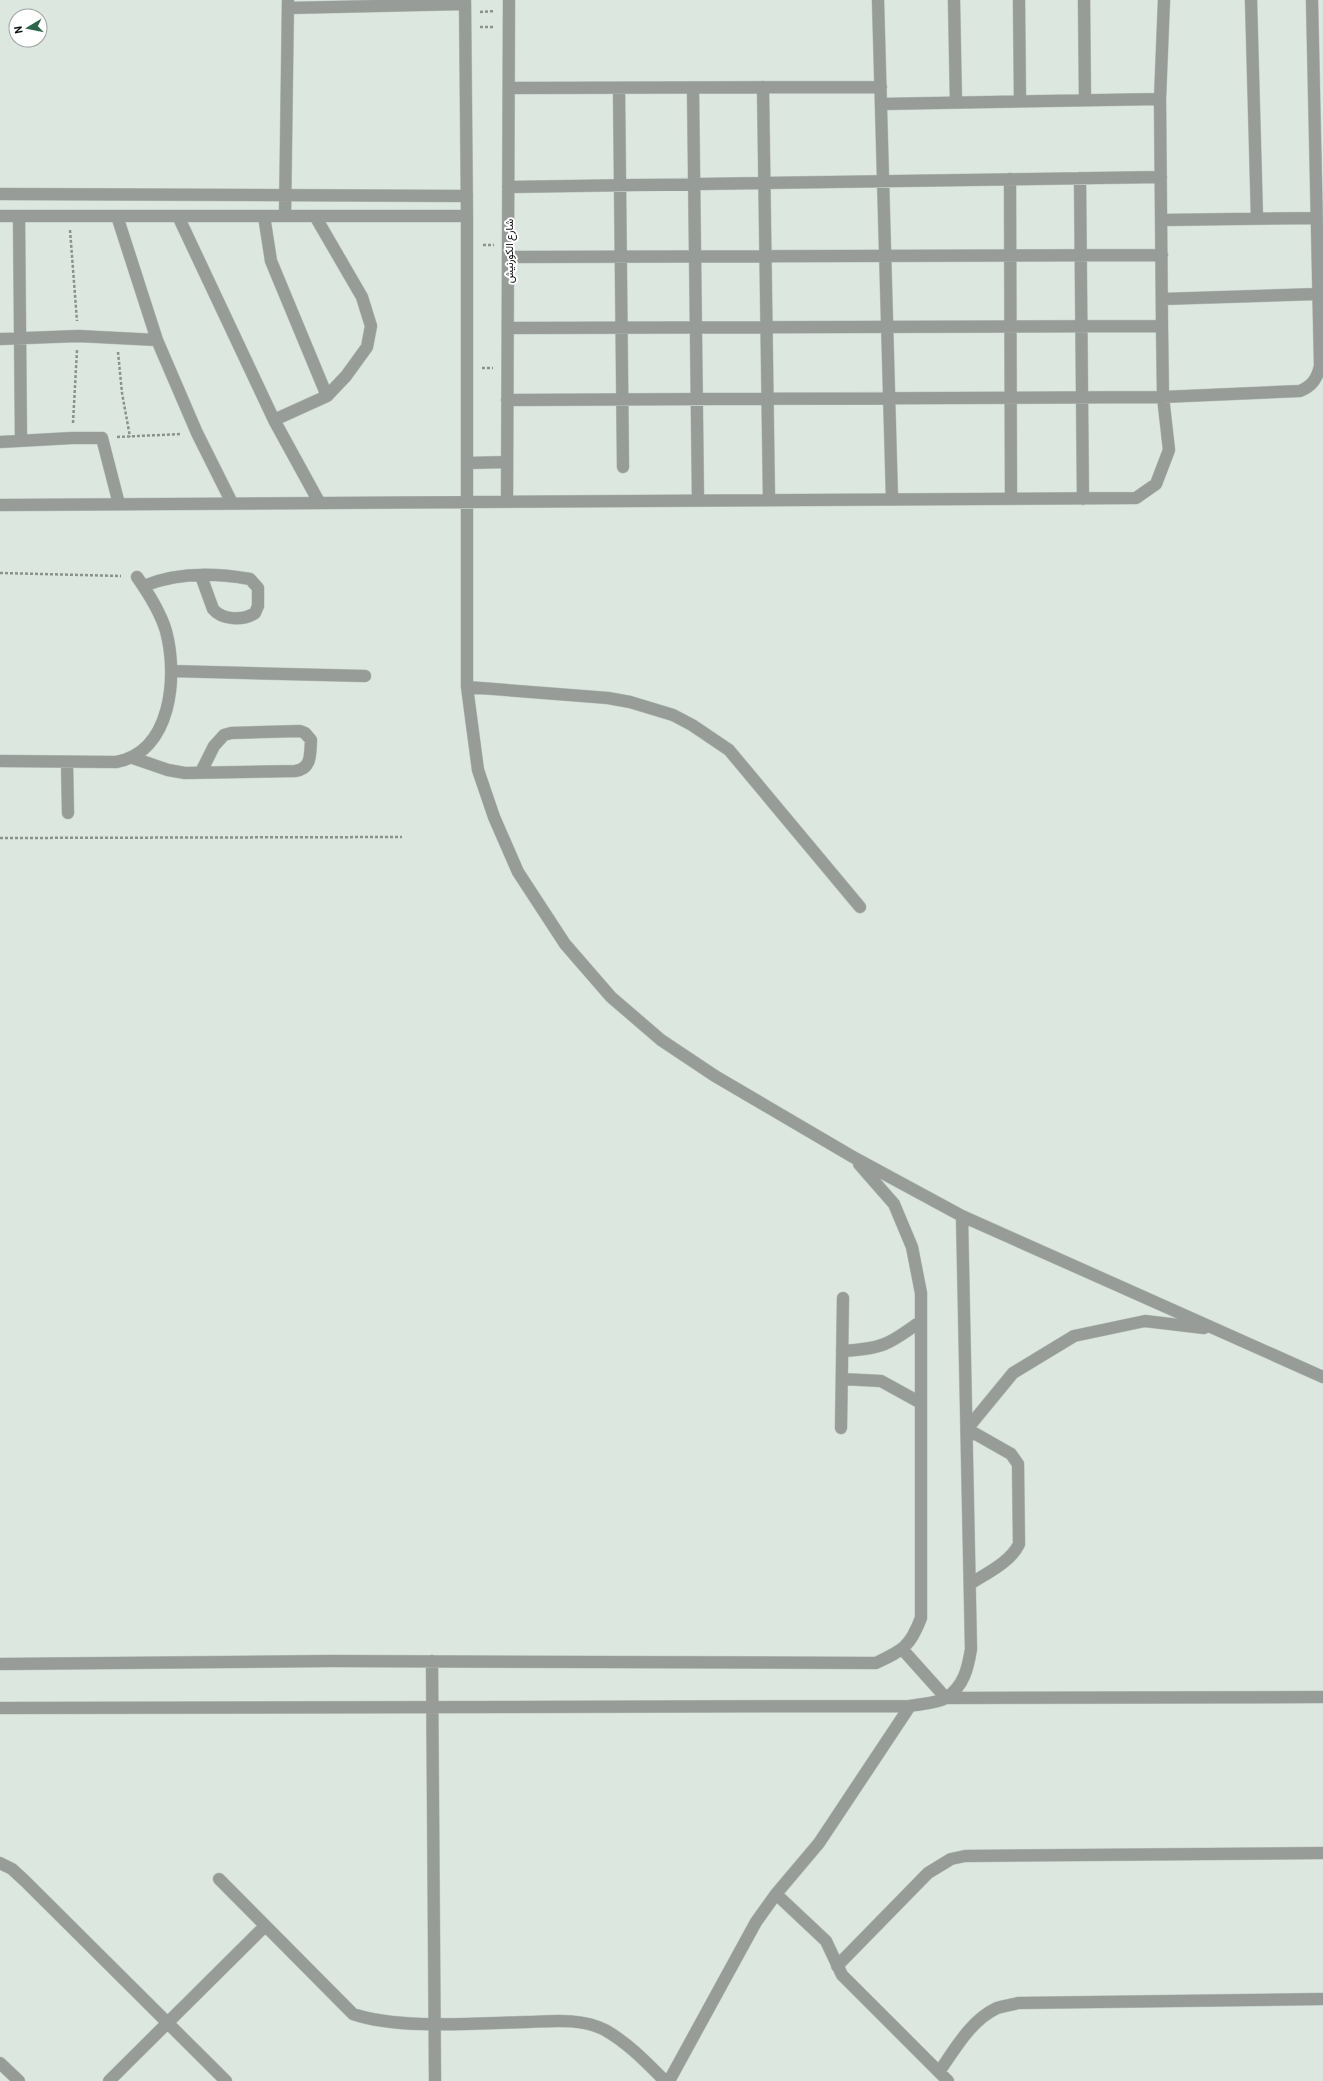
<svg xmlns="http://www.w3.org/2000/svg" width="1323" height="2081" viewBox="0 0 1323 2081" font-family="Barlow,Vazirmatn,sans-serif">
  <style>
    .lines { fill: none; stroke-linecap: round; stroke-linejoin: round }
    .minor-casing { stroke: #bbc5bf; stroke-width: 13 }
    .path { stroke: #8a928d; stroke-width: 2.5; stroke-dasharray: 3 2; stroke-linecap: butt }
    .minor { stroke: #989c99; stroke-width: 12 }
    .labels { text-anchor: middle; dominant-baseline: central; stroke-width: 4; stroke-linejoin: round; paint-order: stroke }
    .street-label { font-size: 11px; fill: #0f1210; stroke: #fff }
  </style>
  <rect width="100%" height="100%" fill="#dce7e0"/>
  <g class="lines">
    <defs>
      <path id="minor" d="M 465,0 L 467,216 L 467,687 L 478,770 L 494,817 L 518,872 L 565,944 L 611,997 L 661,1040 L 715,1076 L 853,1157 L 962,1216 L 1323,1377
        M 878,0 L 892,499
        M 954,0 L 956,103
        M 1019,0 L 1020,101
        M 1084,0 L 1085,100
        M 1251,0 L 1257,218
        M 288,8 L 465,4
        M 763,87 L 769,499
        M 509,88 L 881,87
        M 619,88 L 623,467
        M 693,88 L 698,499
        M 881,104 L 1160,99
        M 1080,178 L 1083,499
        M 1010,179 L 1011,499
        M 508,187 L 1161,177
        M 0,194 L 467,196
        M 0,216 L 467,216
        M 19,216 L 21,441
        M 117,216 L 157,340 L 197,433 L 232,503
        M 178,216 L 274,420 L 319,502
        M 264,216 L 271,261 L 327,396
        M 285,216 L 288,0
        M 1162,220 L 1316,218
        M 508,257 L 1162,255
        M 1162,299 L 1318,294
        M 508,328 L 1162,326
        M 0,339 L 78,336 L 157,340
        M 507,400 L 1163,397 L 1300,391 C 1312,386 1317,379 1320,366 L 1312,0
        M 274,420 L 327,396 L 346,376 L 367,347 L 371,326 L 362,297 L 315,216
        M 0,442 L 72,438 L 102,438 L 119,504
        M 467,463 L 507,462
        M 507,502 L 509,0
        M 0,505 L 1136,498 L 1156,484 L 1169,450 L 1163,397 L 1162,326 L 1160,99 L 1164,0
        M 144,586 C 177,572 216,573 250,579 L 258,588 L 258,606 L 255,613 C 243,621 222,620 213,609 L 201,576
        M 171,671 L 365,676
        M 467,687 L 608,698 L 630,702 L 673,715 L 692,725 L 729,750 L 860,907
        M 133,758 L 168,770 L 185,773 L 295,771 C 312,769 310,754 311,740 L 305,733 L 300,731 L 231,733 L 224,735 L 214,746 L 201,772
        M 0,761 L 116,762 C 172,752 178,676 166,631 C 160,611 149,594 137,577
        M 67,762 L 68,813
        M 842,1351 C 882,1349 890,1344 921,1321
        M 842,1379 L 881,1381 L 921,1403
        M 841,1428 L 843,1298
        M 970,1584 C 985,1574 1011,1562 1019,1544 L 1018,1464 L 1011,1454 L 967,1429 L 1013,1373 L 1074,1336 L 1145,1321 L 1204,1328
        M 903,1650 L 946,1698 L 1323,1697
        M 432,1661 L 435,2081
        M 0,1664 L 331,1661 L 876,1663 C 903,1650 910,1647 921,1618 L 921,1293 L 912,1247 L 894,1204 L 859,1164
        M 0,1708 L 910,1706 C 920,1704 938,1703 946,1698 C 964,1686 968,1668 971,1649 L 962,1216
        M 0,1863 L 12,1869 L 25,1881 L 226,2081
        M 219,1879 L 353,2014 C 400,2030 477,2023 528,2022 C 553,2021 582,2018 605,2030 C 628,2043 646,2062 665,2081
        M 776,1894 L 826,1941 L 842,1975 L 948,2081
        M 837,1966 L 928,1873 L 951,1859 L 965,1856 L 1323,1853
        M 0,2063 L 19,2081
        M 939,2072 C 955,2049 971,2020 997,2008 C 1003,2006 1011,2005 1018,2003 L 1323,1999
        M 109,2081 L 265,1926
        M 669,2081 L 756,1922 L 776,1894 L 819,1843 L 910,1706"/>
    </defs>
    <!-- minor casing -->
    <use href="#minor" class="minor-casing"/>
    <!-- path -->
    <path class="path" d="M 480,12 L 495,11
      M 480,27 L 493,27
      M 70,230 L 77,321
      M 483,245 L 494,245
      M 118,352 L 122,393 L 130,437
      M 482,368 L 493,368
      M 73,423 L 77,350
      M 117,437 L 181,434
      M 0,573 L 121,576
      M 0,838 L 402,837"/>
    <!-- minor -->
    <use href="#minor" class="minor"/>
  </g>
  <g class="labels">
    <!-- street labels -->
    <g class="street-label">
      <text transform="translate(508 251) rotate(-90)">شارع الكورنيش</text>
    </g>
  </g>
  <!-- north arrow -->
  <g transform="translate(28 28) rotate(260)"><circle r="19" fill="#ffffff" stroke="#9fa09f"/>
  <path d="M0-3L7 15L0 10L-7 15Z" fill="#2e644a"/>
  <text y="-6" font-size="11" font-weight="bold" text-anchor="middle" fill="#0f1210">N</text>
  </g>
</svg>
